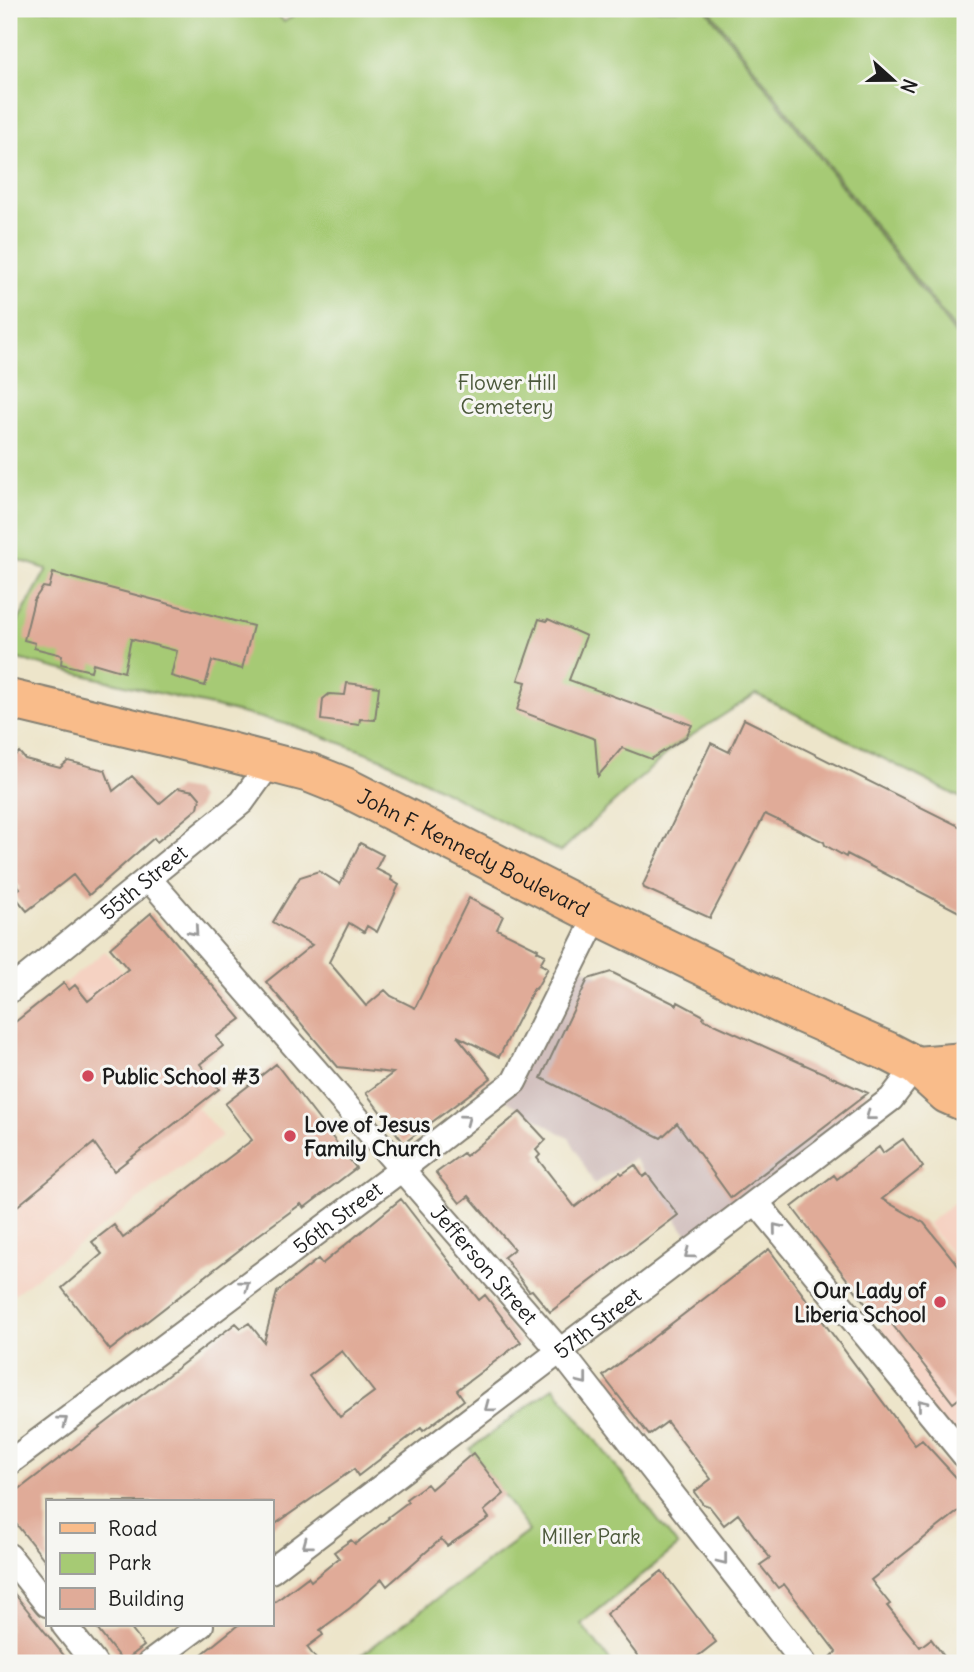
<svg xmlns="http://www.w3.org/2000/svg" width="974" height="1672" viewBox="0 0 974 1672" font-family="Delius,sans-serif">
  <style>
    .built { fill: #f5d2c2 }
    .industrial { fill: #d1bfbd }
    .green { fill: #a6ca74; stroke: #617348; stroke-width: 2 }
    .building { fill: #e0ab98; fill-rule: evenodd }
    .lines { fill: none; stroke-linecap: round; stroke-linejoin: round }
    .minor-casing { stroke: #848073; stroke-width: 28 }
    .primary-casing { stroke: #848073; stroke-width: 42 }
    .minor { stroke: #fff; stroke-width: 24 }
    .primary { stroke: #f9bc8a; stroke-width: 38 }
    .oneway { stroke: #999 }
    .poi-dot { fill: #d1495b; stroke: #f6f6f2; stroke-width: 2.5 }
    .labels { text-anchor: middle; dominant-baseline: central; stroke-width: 6; stroke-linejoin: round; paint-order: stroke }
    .park-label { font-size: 21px; fill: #4c593b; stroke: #f6f6f2 }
    .street-label { font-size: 21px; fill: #1c1c1c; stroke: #f6f6f2 }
    .poi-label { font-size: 21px; font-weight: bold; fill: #1c1c1c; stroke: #f6f6f2; text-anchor: start }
  </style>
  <rect width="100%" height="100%" fill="#f6f6f2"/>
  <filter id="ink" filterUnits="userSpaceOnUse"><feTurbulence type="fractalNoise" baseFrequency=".0143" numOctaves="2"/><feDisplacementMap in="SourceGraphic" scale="14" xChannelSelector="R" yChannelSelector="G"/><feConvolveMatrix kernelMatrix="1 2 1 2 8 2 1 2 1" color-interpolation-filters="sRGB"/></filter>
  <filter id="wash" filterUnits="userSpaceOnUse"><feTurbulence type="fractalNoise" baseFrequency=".00686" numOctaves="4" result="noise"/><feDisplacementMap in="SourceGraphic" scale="28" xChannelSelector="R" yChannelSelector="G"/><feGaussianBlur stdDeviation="1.57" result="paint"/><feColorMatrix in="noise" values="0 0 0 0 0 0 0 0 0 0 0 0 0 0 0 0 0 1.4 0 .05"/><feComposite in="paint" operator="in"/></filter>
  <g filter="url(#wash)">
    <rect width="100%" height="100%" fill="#ede5ca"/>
    <!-- built -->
    <path class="built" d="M 105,951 L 170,1027 L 146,1047 L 222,1136 L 9,1298 L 9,1029 Z
      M 965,1194 L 965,1456 L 868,1339 L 961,1265 L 927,1224 Z"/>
    <!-- industrial -->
    <path class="industrial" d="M 563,959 L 881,1108 L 697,1249 L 634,1158 L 594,1184 L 570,1139 L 504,1099 Z"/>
    <!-- green -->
    <path class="green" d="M 9,9 L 273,9 L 284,22 L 303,9 L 706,9 L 965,347 L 965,800 L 756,694 L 674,747 L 560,852 L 381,758 L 294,726 L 9,657 L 9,638 L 47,569 L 9,557 Z
      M 709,9 L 965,9 L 965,343 Z
      M 554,1387 L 678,1546 L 581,1624 L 612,1663 L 350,1663 L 529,1531 L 470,1449 Z"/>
    <g id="blocks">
      <!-- building -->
      <path class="building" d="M 53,573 L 253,626 L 242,669 L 212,661 L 205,686 L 171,676 L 177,651 L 131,639 L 124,672 L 93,663 L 91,671 L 61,664 L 62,655 L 34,648 L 35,643 L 24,640 L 34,600 L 43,587 L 49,588 Z
        M 539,619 L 547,621 L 548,619 L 586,636 L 569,680 L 692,725 L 686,737 L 651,759 L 622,748 L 598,776 L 595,739 L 517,710 L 526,682 L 518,680 Z
        M 347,683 L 379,687 L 375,720 L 360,719 L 359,725 L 321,720 L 323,699 L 329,694 L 345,695 Z
        M 744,719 L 965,829 L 965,915 L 847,854 L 846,857 L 825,845 L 824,842 L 765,814 L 710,918 L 644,888 L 643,885 L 711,743 L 729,752 Z
        M 19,752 L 25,759 L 60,768 L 68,761 L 105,770 L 113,791 L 132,776 L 159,804 L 178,788 L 194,791 L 200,798 L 198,808 L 157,842 L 154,838 L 89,895 L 73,875 L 27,911 L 13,894 L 20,888 L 9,874 L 9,760 Z
        M 360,843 L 383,855 L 376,869 L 392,877 L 391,880 L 399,885 L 377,932 L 367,926 L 364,932 L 349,923 L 329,962 L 366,1006 L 385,990 L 391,996 L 415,1008 L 469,898 L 503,916 L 497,929 L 538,949 L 537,951 L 545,955 L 540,964 L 548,968 L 536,989 L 534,988 L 499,1057 L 457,1036 L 491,1078 L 404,1143 L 366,1093 L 393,1073 L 338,1067 L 266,982 L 312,945 L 273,922 L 300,877 L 319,871 L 340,884 Z
        M 151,913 L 241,1019 L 216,1037 L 223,1046 L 200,1064 L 219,1089 L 114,1171 L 94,1143 L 9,1213 L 9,1027 L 64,983 L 69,990 L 75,985 L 88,1001 L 128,969 L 110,948 Z
        M 611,972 L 677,1005 L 678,1002 L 704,1016 L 703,1019 L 868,1093 L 731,1198 L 677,1123 L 661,1138 L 541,1078 L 588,979 Z
        M 276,1064 L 356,1168 L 304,1208 L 301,1204 L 260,1234 L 110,1350 L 62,1288 L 102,1254 L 92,1242 L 114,1225 L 123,1238 L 252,1140 L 225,1104 Z
        M 520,1112 L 546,1140 L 536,1150 L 540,1155 L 537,1158 L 575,1207 L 620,1172 L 622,1174 L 635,1165 L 643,1177 L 647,1174 L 678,1215 L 550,1312 L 532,1290 L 529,1291 L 504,1257 L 514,1249 L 469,1196 L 460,1203 L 436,1173 L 463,1153 L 466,1156 Z
        M 903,1139 L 923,1167 L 882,1199 L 924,1223 L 965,1274 L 965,1394 L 953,1403 L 888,1319 L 881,1324 L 792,1207 L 834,1175 L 837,1179 L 879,1147 L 883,1153 Z
        M 401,1199 L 479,1300 L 485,1295 L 521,1342 L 457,1390 L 464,1400 L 423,1431 L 421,1428 L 358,1476 L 354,1469 L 271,1527 L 271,1502 L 47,1502 L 47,1563 L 9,1515 L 9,1497 L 236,1323 L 241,1328 L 249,1323 L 264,1342 L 277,1292 L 318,1259 L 322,1264 ZM 342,1351 L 374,1392 L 340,1417 L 309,1376 Z
        M 769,1249 L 915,1445 L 922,1440 L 965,1487 L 965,1506 L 871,1580 L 890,1604 L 887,1606 L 920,1647 L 931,1639 L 949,1663 L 825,1663 L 836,1652 L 784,1584 L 778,1588 L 760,1565 L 770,1558 L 738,1514 L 724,1525 L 709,1506 L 703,1504 L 694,1492 L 711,1479 L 667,1422 L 649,1435 L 603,1376 Z
        M 473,1453 L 504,1494 L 484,1511 L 489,1518 L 447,1546 L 441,1539 L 387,1586 L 382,1579 L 350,1608 L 320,1630 L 323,1635 L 307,1647 L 319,1663 L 191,1663 L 238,1625 L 271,1625 L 271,1605 L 308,1577 L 311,1581 L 339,1558 L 334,1552 L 351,1540 L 355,1544 L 389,1518 L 388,1517 L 408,1502 L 406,1499 L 427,1484 L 431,1489 Z
        M 662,1571 L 716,1642 L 689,1663 L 643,1663 L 606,1614 Z
        M 9,1587 L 29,1612 L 70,1663 L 9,1663 Z
        M 94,1625 L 128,1625 L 144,1646 L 123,1662 Z"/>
    </g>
  </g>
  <g filter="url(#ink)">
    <use href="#blocks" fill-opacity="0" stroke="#848073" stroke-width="2"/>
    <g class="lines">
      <defs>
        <g id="minor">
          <path id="s1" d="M 149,879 L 560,1351 L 804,1663"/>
          <path id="s2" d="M 9,991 L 242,802 L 270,763"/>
          <path d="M 757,1203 L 965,1456"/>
          <path id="s3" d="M 9,1463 L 402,1169 L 514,1082 L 597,915"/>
          <path d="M 9,1556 L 47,1604"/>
          <path id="s4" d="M 271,1571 L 891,1099 L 916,1066"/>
          <path d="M 64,1625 L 94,1663"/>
          <path d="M 150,1663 L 201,1625"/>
        </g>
        <g id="primary">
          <path id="s5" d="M 9,699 L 222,750 L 310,773 L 345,787 L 597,915 L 787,1007 L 889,1052 L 916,1066 L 947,1094 L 965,1102"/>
          <path d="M 916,1066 L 965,1062"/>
        </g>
      </defs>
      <!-- minor casing -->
      <use href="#minor" class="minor-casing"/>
      <!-- primary casing -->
      <use href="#primary" class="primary-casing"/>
      <!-- minor -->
      <use href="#minor" class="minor"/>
      <!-- primary -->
      <use href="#primary" class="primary"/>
    </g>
    <!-- one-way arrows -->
    <defs><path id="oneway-chevron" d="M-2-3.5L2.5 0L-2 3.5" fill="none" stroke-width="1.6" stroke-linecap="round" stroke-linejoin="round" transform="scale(1.75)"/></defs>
    <g class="oneway">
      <use href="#oneway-chevron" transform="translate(194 931) rotate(49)"/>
      <use href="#oneway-chevron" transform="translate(870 1116) rotate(142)"/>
      <use href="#oneway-chevron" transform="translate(466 1119) rotate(-37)"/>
      <use href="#oneway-chevron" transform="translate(777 1228) rotate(-129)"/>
      <use href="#oneway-chevron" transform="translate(689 1254) rotate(143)"/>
      <use href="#oneway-chevron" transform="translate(245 1285) rotate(-37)"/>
      <use href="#oneway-chevron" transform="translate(583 1380) rotate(52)"/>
      <use href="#oneway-chevron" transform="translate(922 1404) rotate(-130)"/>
      <use href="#oneway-chevron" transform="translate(489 1407) rotate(143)"/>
      <use href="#oneway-chevron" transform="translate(63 1421) rotate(-37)"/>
      <use href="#oneway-chevron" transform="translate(307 1544) rotate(143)"/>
      <use href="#oneway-chevron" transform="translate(723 1560) rotate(52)"/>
    </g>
  </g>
  <!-- markers -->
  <g class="poi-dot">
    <circle cx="88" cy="1076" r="7"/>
    <circle cx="290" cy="1136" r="7"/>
    <circle cx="940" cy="1302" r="7"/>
  </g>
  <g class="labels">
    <!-- park labels -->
    <g class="park-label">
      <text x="507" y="382">Flower Hill<tspan x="507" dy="24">Cemetery</tspan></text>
      <text x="591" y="1536">Miller Park</text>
    </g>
    <!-- street labels -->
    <g class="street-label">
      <text stroke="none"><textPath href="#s5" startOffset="492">John F. Kennedy Boulevard</textPath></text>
      <text stroke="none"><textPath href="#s2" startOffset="173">55th Street</textPath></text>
      <text stroke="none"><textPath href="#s3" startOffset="410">56th Street</textPath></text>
      <text stroke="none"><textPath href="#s1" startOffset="511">Jefferson Street</textPath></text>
      <text stroke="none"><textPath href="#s4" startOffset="410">57th Street</textPath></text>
    </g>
    <!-- poi labels -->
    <g class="poi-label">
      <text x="102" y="1076">Public School #3</text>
      <text x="304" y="1124">Love of Jesus<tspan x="304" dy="24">Family Church</tspan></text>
      <text x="926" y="1290" text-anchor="end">Our Lady of<tspan x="926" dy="24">Liberia School</tspan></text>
    </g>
  </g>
  <!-- margin -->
  <rect width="974" height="1672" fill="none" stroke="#f6f6f2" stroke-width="35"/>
  <!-- legend -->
  <rect x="46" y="1500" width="228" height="126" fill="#f6f6f2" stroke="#9f9f9c" stroke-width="2"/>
  <rect x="60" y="1523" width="35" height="10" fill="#f9bc8a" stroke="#9f9f9c" stroke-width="2"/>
  <text x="108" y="1536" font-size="21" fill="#1c1c1c">Road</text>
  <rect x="60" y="1553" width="35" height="21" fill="#a6ca74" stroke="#9f9f9c" stroke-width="2"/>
  <text x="108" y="1570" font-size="21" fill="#1c1c1c">Park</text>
  <rect x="60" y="1588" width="35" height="21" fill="#e0ab98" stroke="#9f9f9c" stroke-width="2"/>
  <text x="108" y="1606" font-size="21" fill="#1c1c1c">Building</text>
  <!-- north arrow -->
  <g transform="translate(893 80) rotate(111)" stroke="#f6f6f2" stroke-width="5" paint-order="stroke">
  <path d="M0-5L12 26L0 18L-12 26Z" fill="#1c1c1c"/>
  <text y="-10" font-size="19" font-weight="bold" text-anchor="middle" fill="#1c1c1c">N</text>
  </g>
</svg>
